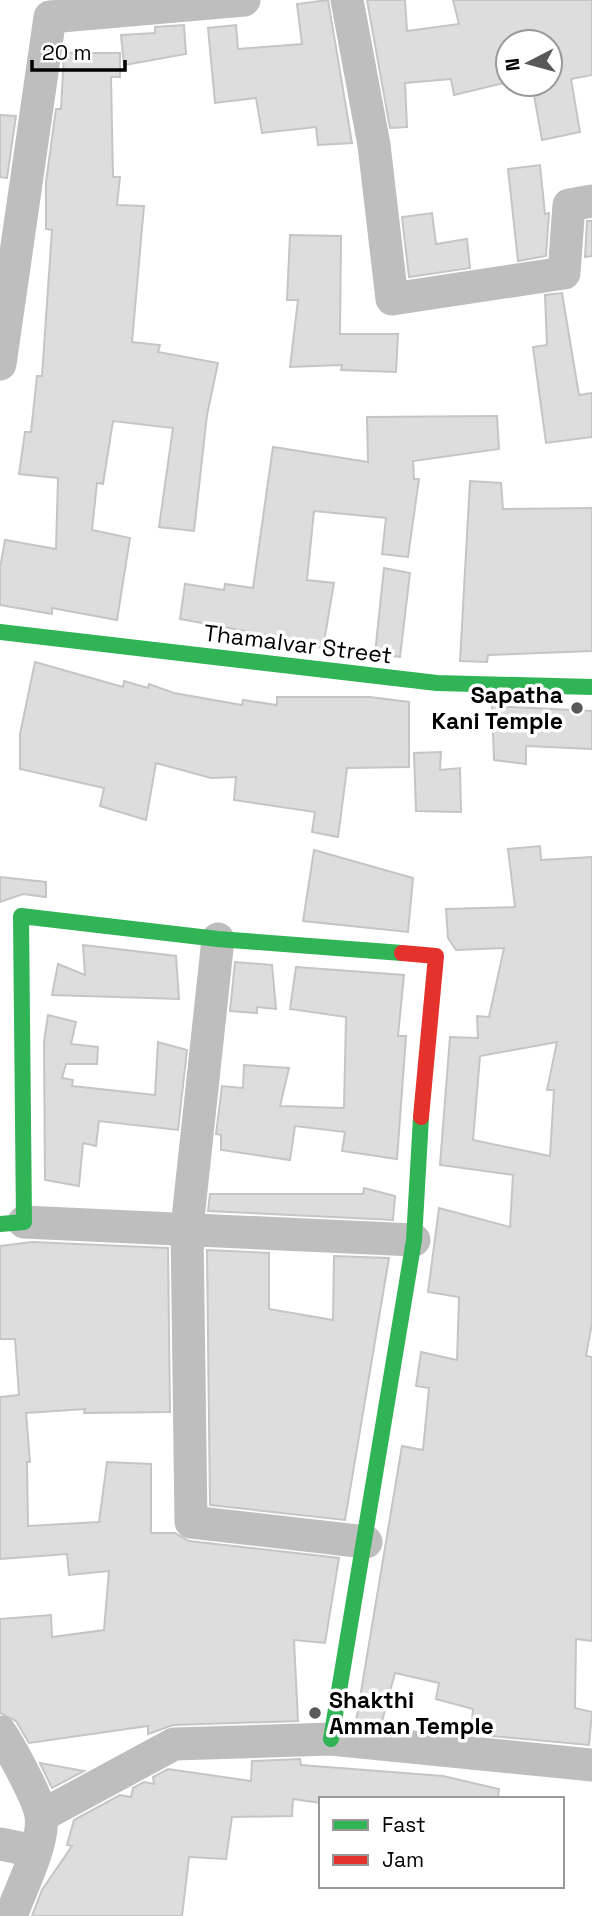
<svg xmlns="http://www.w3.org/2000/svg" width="592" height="1916" viewBox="0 0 592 1916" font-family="'Space Grotesk',sans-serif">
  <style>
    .building { fill: #ddd; stroke: #c5c5c5; stroke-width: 2; fill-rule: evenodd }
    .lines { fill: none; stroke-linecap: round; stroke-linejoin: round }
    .street { stroke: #bebebe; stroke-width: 33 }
    .fast { stroke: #30b455; stroke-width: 16 }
    .jam { stroke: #e5322d; stroke-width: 16 }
    .poi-dot { fill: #595959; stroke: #fff; stroke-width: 2.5 }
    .labels { text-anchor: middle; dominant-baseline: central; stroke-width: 7; stroke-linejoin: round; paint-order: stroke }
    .street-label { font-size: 23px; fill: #000; stroke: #fff }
    .poi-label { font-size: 23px; font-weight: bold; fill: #000; stroke: #fff; text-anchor: end }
  </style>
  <rect width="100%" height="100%" fill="#fff"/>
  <!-- building -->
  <path class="building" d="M 328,0 L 352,143 L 318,145 L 316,127 L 262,133 L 256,98 L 215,103 L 208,28 L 236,25 L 238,49 L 302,44 L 297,4 Z
    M 367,0 L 405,0 L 407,31 L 459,24 L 453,0 L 592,0 L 592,75 L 571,79 L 580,132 L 542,140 L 532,84 L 550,84 L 550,42 L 508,42 L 508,82 L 454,95 L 451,79 L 405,83 L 407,127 L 390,128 Z
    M 184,25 L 186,54 L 124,65 L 121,35 L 155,33 L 155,27 Z
    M 64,53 L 120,53 L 120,77 L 111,77 L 113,177 L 120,177 L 117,205 L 144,206 L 132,342 L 160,345 L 158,352 L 218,363 L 207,415 L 194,531 L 159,527 L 173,428 L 113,421 L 103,484 L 97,483 L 92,530 L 130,538 L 117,620 L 52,608 L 52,614 L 0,605 L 0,568 L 5,540 L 56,549 L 58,478 L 19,474 L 25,432 L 31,432 L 37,376 L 42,376 L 52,230 L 46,229 L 46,182 L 56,109 L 61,109 Z
    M 0,115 L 16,116 L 7,178 L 0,177 Z
    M 540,165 L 545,214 L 549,213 L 546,256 L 518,261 L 508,169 Z
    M 432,213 L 436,244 L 467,239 L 470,268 L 409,277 L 402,217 Z
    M 587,221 L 592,221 L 592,256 L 585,257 Z
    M 290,235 L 341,236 L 340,334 L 398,334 L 396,372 L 341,370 L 342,365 L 290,367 L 298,300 L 287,300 Z
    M 562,293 L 579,395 L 592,393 L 592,437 L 546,443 L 533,347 L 547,345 L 545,295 Z
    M 497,416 L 499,449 L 413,461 L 414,479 L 419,479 L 408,557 L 382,554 L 386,518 L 314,511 L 307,580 L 334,583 L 323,648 L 271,642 L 272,636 L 180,619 L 185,584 L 224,590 L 225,584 L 253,588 L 273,447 L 368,462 L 367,417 Z
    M 470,481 L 501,483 L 503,509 L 592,508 L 592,651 L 488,655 L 487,662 L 460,661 Z
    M 384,568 L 410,573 L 400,657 L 375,654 Z
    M 35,662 L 123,687 L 124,681 L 148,688 L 149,684 L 174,693 L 242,705 L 243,700 L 277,705 L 277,697 L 370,697 L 409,702 L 409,767 L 347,768 L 338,837 L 312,832 L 315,812 L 234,800 L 236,777 L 211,778 L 156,763 L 146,820 L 100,806 L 104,788 L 20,769 L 20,734 Z
    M 492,706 L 592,711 L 592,749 L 526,746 L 526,764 L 494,760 Z
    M 441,752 L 440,770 L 460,768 L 461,812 L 416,811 L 414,753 Z
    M 540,846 L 541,860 L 592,857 L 592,1323 L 586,1356 L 592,1357 L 592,1641 L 576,1639 L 575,1708 L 592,1712 L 589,1745 L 471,1734 L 473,1709 L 436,1699 L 439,1683 L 395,1673 L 381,1725 L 356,1722 L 402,1446 L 423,1450 L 429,1388 L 416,1386 L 421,1352 L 457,1360 L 459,1297 L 428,1292 L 439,1208 L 510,1227 L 513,1175 L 440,1165 L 450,1037 L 478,1038 L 477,1016 L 489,1017 L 504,948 L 456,950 L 448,938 L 446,909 L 515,907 L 508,849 ZM 557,1042 L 547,1090 L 554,1090 L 550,1156 L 473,1140 L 480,1056 Z
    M 314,850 L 413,878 L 408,932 L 303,921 Z
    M 0,877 L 46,882 L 46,897 L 23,894 L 0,902 Z
    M 83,945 L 176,956 L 179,999 L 52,995 L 58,964 L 85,975 Z
    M 235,962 L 272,965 L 276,1009 L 257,1007 L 257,1013 L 230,1011 Z
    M 296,967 L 404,975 L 398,1036 L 406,1036 L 397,1159 L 342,1151 L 345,1132 L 295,1126 L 290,1160 L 221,1150 L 221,1135 L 216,1134 L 222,1086 L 243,1088 L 244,1065 L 289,1068 L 280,1106 L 344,1108 L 346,1017 L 290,1009 Z
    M 48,1015 L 76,1022 L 71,1044 L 98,1047 L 97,1064 L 66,1064 L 62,1078 L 73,1080 L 72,1086 L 155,1095 L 158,1042 L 187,1050 L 178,1130 L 99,1121 L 96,1146 L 83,1143 L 79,1186 L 45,1180 L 44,1041 Z
    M 364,1188 L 395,1196 L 393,1220 L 208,1211 L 210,1194 L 363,1194 Z
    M 32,1242 L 168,1248 L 170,1412 L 84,1413 L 85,1409 L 26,1413 L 30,1462 L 27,1462 L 28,1526 L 99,1522 L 107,1462 L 151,1464 L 151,1533 L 175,1533 L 189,1541 L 339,1558 L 325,1643 L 294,1640 L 298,1721 L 173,1725 L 148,1734 L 148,1726 L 29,1743 L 16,1721 L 0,1713 L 0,1619 L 51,1615 L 52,1637 L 104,1630 L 109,1571 L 69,1575 L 67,1554 L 0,1559 L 0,1397 L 19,1395 L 15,1339 L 0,1339 L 0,1246 Z
    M 207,1250 L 269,1253 L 269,1309 L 333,1320 L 334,1256 L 389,1258 L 345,1520 L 210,1505 Z
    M 300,1759 L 301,1765 L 443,1776 L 499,1789 L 498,1799 L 321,1799 L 321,1803 L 293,1799 L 292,1816 L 232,1817 L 226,1859 L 189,1857 L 182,1916 L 32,1916 L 42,1890 L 72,1846 L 67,1845 L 74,1820 L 120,1795 L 131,1797 L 133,1788 L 144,1782 L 154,1784 L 153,1777 L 168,1769 L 251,1781 L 252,1761 Z
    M 40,1763 L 84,1771 L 52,1788 Z"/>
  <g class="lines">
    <!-- street -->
    <path class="street" d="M 347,0 L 374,145 L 392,299 L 564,273 L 569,205 L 592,201
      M 0,364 L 50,17 L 244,0
      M 218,939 L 187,1228 L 191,1522 L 366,1542
      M 24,1222 L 414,1240
      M 0,1732 C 10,1747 39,1799 41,1816 C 45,1843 20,1890 11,1916
      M 41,1816 L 174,1744 L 331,1739 L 592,1765
      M 0,1844 L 35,1851"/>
    <!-- fast -->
    <path class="fast" d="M 0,632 L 437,683 L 592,687
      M 0,1224 L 24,1222 L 21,916 L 218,939 L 402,953
      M 331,1739 L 414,1240 L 421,1117"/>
    <!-- jam -->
    <path class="jam" d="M 402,953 L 436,956 L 421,1117"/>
  </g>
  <!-- markers -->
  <g class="poi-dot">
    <circle cx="577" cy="708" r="7"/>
    <circle cx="315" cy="1713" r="7"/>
  </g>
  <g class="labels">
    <!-- street labels -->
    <g class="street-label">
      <text transform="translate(298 644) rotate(7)">Thamalvar Street</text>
    </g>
    <!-- poi labels -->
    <g class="poi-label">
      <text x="563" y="695">Sapatha<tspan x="563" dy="26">Kani Temple</tspan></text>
      <text x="329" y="1700" text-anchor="start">Shakthi<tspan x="329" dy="26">Amman Temple</tspan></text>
    </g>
  </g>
  <!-- legend -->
  <rect x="319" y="1797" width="245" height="91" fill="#ffffff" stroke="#999999" stroke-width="2"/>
  <rect x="333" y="1820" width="35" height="10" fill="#30b455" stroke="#999999" stroke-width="2"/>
  <text x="382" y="1832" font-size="21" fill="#000000">Fast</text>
  <rect x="333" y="1855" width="35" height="10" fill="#e5322d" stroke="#999999" stroke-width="2"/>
  <text x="382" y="1867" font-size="21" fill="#000000">Jam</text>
  <!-- north arrow -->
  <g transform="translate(529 63) rotate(264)"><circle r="33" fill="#ffffff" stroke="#999999" stroke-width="2"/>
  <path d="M0-5L12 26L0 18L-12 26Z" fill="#595959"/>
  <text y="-10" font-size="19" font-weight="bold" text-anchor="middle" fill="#000000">N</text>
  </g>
  <!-- scale -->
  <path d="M32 60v10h93v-10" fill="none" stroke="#000000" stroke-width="3.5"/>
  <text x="42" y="60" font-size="21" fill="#000000" stroke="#ffffff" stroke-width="5" paint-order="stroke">20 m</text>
</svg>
